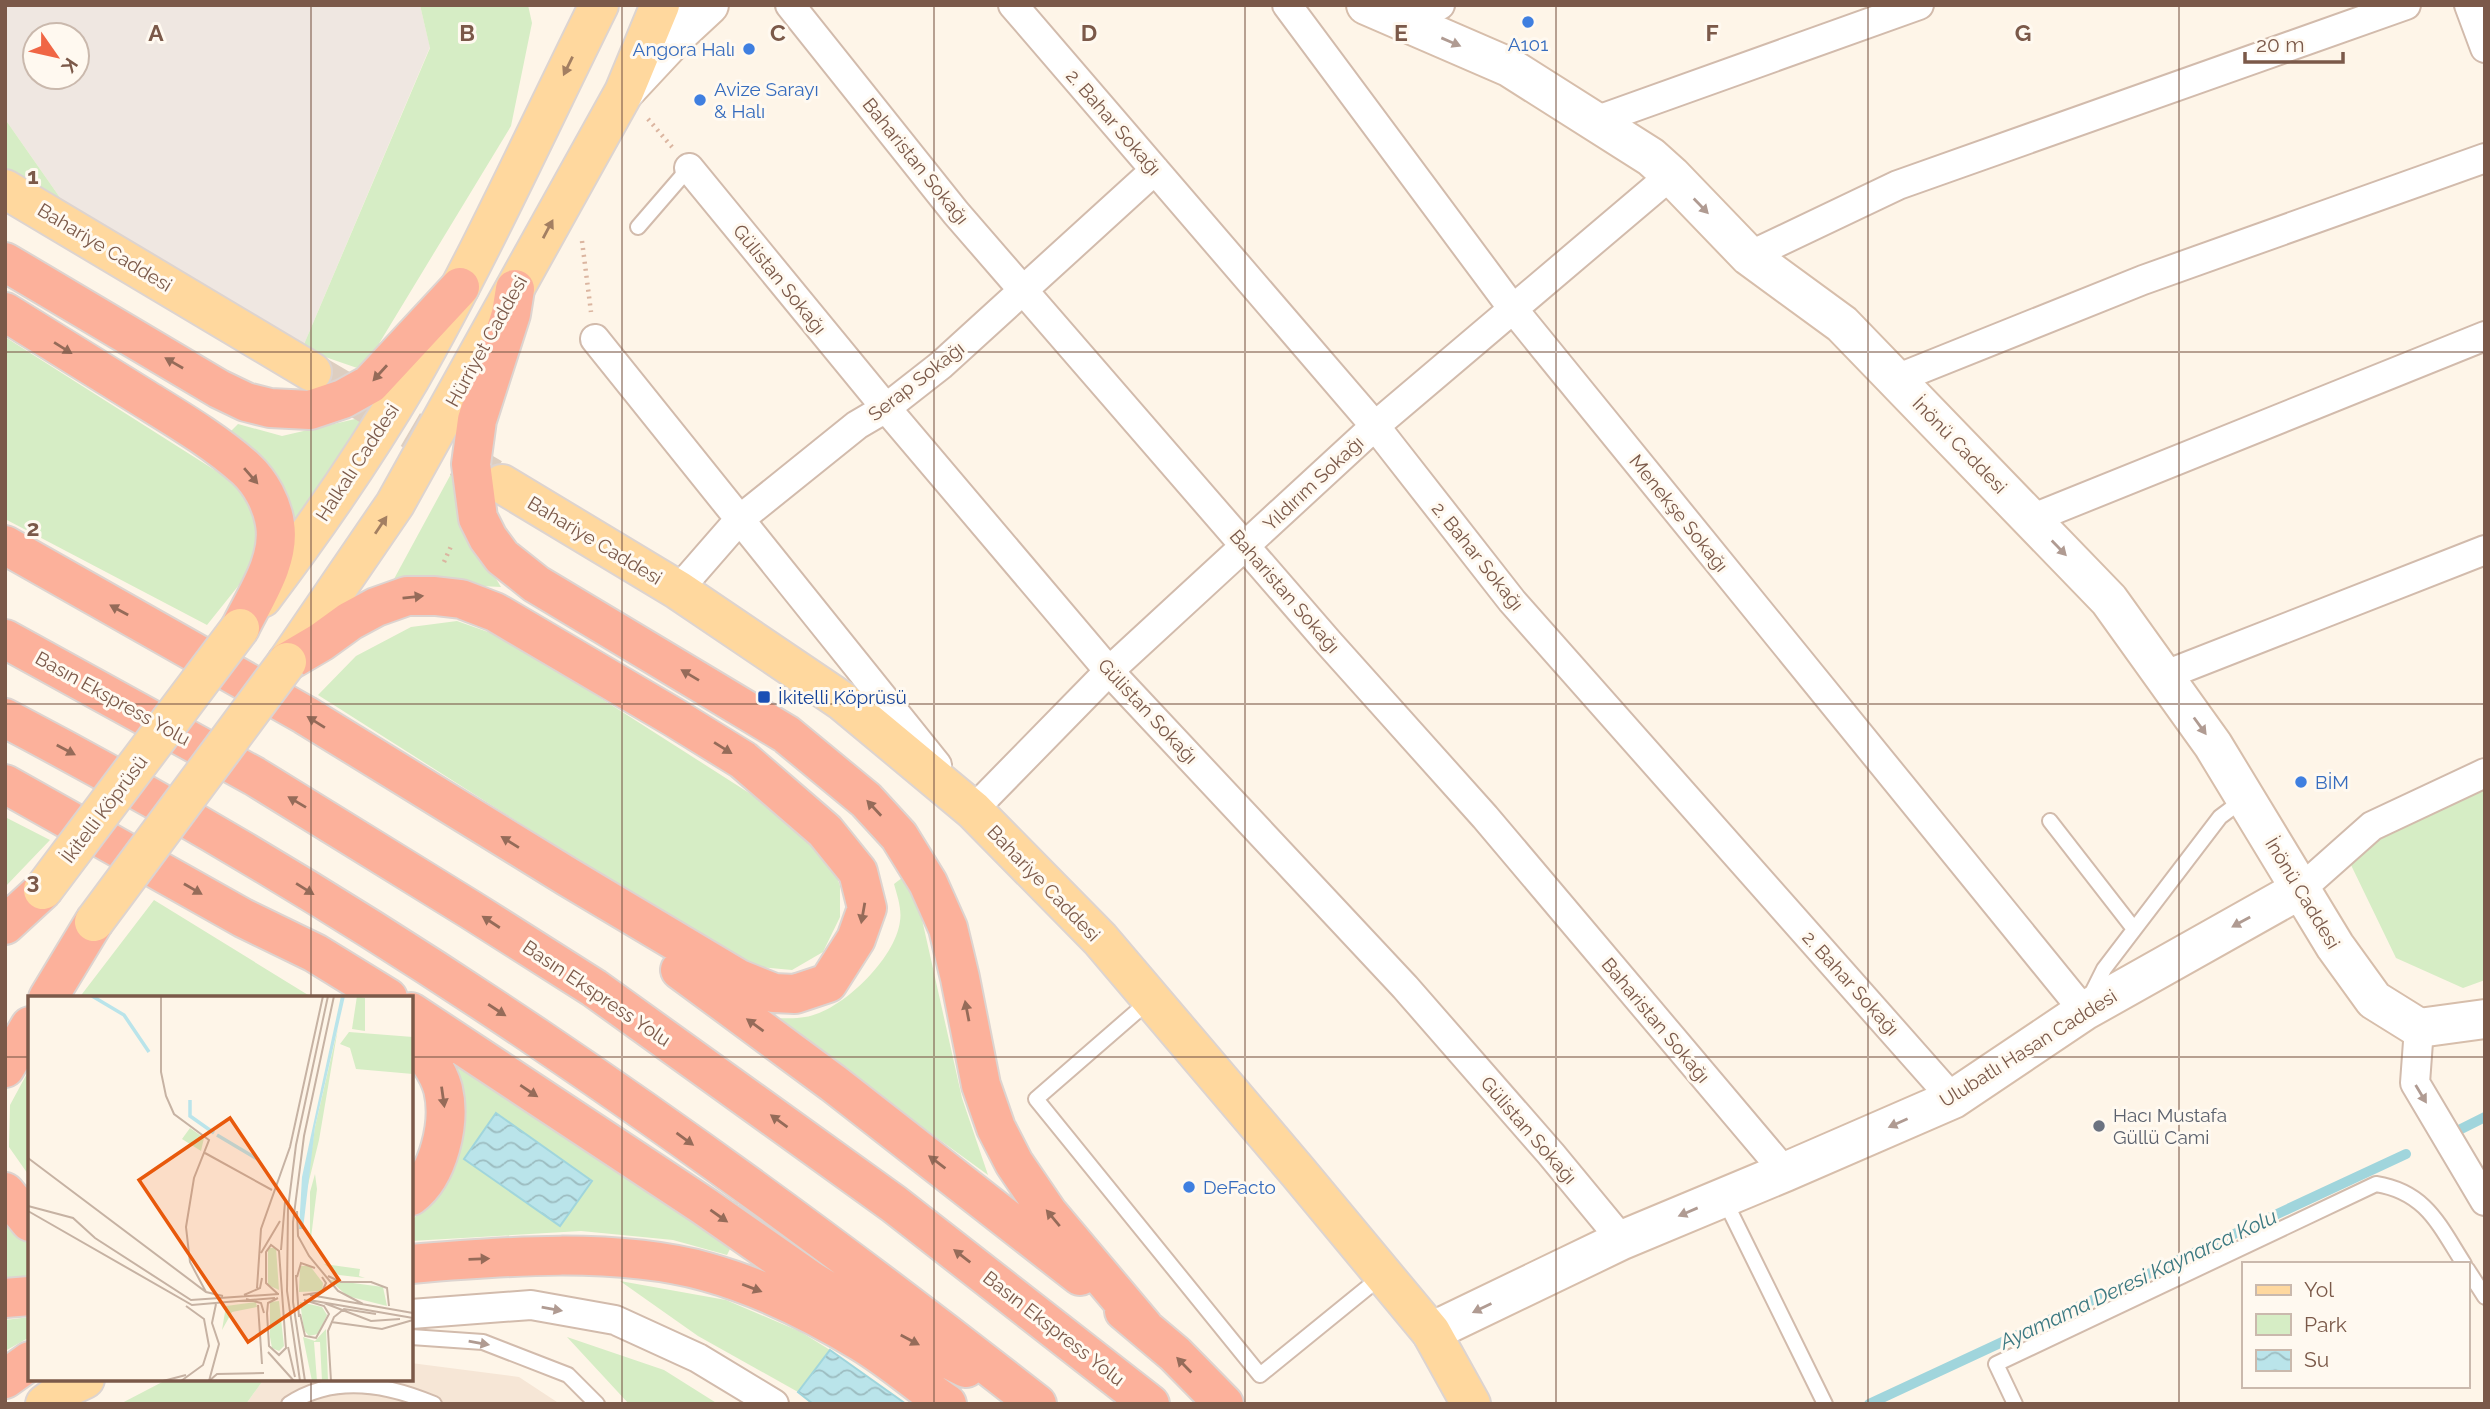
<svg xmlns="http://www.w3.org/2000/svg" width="2490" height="1409" viewBox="0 0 2490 1409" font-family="Raleway,sans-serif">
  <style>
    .residential { fill: #f6e6d6 }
    .industrial { fill: #efe7e1; fill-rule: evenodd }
    .green { fill: #d6edc5 }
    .water { fill: url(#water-waves); stroke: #a0d5dc; stroke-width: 2 }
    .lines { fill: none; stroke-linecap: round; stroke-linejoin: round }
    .stream { stroke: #a0d5dc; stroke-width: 10 }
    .primary-tunnel { stroke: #ddcec0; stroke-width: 38; stroke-dasharray: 38 19; stroke-linecap: butt }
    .service-casing { stroke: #d2bbac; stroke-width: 18 }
    .minor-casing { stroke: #d2bbac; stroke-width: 32 }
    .secondary-casing { stroke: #d7beab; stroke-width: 42 }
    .primary-casing { stroke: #ddd4d0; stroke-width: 42 }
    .motorway-casing { stroke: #ddd4d0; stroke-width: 42 }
    .path { stroke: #dbb5a0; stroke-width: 4.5; stroke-dasharray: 2 5; stroke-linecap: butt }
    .service { stroke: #fff; stroke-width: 14 }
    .minor { stroke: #fff; stroke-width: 28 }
    .secondary { stroke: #fff; stroke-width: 38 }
    .primary { stroke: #ffd89e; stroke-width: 38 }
    .motorway { stroke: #fcb19b; stroke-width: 38 }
    .primary-bridge-casing { stroke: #ddd4d0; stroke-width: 42; stroke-linecap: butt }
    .primary-bridge { stroke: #ffd89e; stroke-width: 38 }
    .oneway { fill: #b09b92 }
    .oneway2 { fill: #a37f62 }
    .oneway3 { fill: #956b59 }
    .grid { fill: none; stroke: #7b5949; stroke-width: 2; stroke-opacity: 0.55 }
    .shop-dot { fill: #3f7fe0; stroke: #fff9f0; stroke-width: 2.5 }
    .transit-dot { fill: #1a4fb4; stroke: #fff9f0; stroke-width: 2.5 }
    .worship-dot { fill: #6b7280; stroke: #fff9f0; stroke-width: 2.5 }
    .labels { text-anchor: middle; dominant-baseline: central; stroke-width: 6; stroke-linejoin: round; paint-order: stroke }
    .shop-label { font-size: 19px; fill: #366cbe; stroke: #fff9f0; text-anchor: start }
    .street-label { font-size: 19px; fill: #7b5949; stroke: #fff9f0 }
    .transit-label { font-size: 19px; fill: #164399; stroke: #fff9f0; text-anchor: start }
    .worship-label { font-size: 19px; fill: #5b616d; stroke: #fff9f0; text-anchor: start }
    .water-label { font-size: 21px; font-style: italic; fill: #3b7881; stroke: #fff9f0 }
    .inset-river { fill: none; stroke: #bae4ea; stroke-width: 3.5 }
    .inset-road { fill: none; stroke: #c6b2a3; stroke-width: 2 }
    .view { fill: #e8590c; fill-opacity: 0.15; stroke: #e8590c; stroke-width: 3.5 }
    .inset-edge { fill: none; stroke: #7b5949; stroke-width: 3.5 }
    .grid-label { font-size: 23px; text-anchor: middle; font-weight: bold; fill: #7b5949; stroke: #fff9f0; stroke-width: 6; stroke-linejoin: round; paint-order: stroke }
  </style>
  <defs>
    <pattern id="water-waves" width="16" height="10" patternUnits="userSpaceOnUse" patternTransform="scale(1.75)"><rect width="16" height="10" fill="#bae4ea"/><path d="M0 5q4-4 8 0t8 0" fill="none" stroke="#9cbcc0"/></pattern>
  </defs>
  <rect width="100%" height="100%" fill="#fef5e8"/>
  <!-- residential -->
  <path class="residential" d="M 411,1363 L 519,1377 L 560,1404 L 246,1404 L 264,1379 L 411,1379 Z"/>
  <!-- industrial -->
  <path class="industrial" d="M 5,5 L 420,5 L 430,47 L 302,349 L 70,212 L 5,119 ZM 35,35 L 77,35 L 77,77 L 35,77 Z"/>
  <!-- green -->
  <path class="green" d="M 420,5 L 528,5 L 532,23 L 511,126 L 363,370 L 302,349 L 430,48 Z
    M 5,119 L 70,212 L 5,169 Z
    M 5,337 L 232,481 L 257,516 L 259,560 L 207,625 L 5,519 Z
    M 368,416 L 295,530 L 225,437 L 238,424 L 282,436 Z
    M 458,461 L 477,547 L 501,587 L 441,584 L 388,590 Z
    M 457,621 L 508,639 L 790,819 L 831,859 L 840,886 L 840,917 L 823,952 L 792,970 L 748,966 L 691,932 L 318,695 L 356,656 L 411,627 Z
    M 2485,789 L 2485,980 L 2463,988 L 2396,958 L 2351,865 L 2369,841 Z
    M 5,817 L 50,840 L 5,887 Z
    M 907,874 L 919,906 L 962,1098 L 988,1175 L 772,1018 C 783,1018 795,1019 805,1017 C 841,1012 896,958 900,921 C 902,909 897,895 894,884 Z
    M 154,900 L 313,998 L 79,998 Z
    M 438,1042 L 731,1247 L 727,1255 L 673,1240 L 581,1231 L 411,1241 L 411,1221 L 430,1202 Z
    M 30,1068 L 30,1177 L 9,1147 L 10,1105 Z
    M 5,1222 L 30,1241 L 30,1278 L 5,1281 Z
    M 620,1281 L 726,1300 L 801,1332 L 830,1350 L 798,1392 L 698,1336 Z
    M 30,1317 L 30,1337 L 5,1351 L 5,1320 Z
    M 567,1337 L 664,1370 L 718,1404 L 629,1404 Z
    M 168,1379 L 264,1379 L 246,1404 L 120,1404 Z"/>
  <!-- water -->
  <path class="water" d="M 496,1113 L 592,1181 L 560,1226 L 464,1159 Z
    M 830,1350 L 906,1404 L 813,1404 L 798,1392 Z"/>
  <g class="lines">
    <!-- stream -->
    <path class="stream" d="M 2457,1131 L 2485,1117
      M 1869,1404 L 2406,1154"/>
    <!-- primary-tunnel -->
    <path class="primary-tunnel" d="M 312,372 L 498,481"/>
    <defs>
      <path id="service" d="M 638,227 L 689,168
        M 2050,821 L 2134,929
        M 2090,997 L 2104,969 L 2220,817 L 2244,799
        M 1150,1000 L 1036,1099 L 1260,1375 L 1383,1275
        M 1724,1199 L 1825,1404
        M 2467,1269 L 2485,1297
        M 411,1337 L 483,1342 L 568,1375 L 597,1404
        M 289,1404 C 334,1374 387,1384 434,1404
        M 2015,1404 L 1996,1364 L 2376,1184 C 2426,1192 2439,1225 2464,1264"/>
      <path id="minor" d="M 790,5 L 956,213 L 1329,643 L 1485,817 L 1785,1172
        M 1013,5 L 1375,426 L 1512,601 L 1953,1099
        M 1287,5 L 1513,309 L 2084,1011
        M 2469,5 L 2485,48
        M 1406,22 L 1440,5
        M 1595,121 L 1919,5
        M 689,168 L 886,408 L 1109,671 L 1405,987 L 1551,1154 L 1622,1240
        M 1749,256 L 1898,185 L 2406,5
        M 595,339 L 937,765
        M 1896,379 L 2143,280 L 2485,158
        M 2031,519 L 2485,336
        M 678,590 L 739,520 L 857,425 L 886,408 L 941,365 L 1155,170
        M 2163,676 L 2485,550
        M 962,797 L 973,810 L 1109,671 L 1375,426 L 1671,175
        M 2301,889 L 2372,826 L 2485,773
        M 2419,1028 L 2415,1083 L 2485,1201
        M 411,1314 L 531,1305 L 615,1320 L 698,1358 L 774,1404"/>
      <path id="secondary" d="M 1366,5 L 1509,67 L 1651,157 L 1671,175 L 1749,256 L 1842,324 L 2109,600 L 2213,745 L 2335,946 L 2374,1000 L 2419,1028 L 2485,1019
        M 625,91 L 681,31 L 709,5
        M 1431,1332 L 1622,1240 L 1785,1172 L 1953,1099 L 2084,1011 L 2301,889"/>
      <path id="primary" d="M 5,189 L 312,372
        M 502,484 L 678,590 L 842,701 L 973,810 L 1100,939 L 1298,1172 L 1431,1332 L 1471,1404
        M 262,598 C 315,528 365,456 410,379 C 479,258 537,130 599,5
        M 287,662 L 395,504 L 624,92 L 660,5
        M 45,1404 L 66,1388 L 85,1379"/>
      <path id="motorway" d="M 5,262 L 219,389 L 246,402 L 270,408 L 310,410 L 343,399 L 370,384 L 460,287
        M 515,289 L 511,314 L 477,420 L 471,464 L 478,518 L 488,538 L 502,557 L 536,584 L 786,734 L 866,800 L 899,836 L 928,883 L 948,928 L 960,978 L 981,1085 L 996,1128 L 1014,1163 L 1048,1213 L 1144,1327
        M 5,312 C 52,341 98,370 145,399 C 179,420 216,442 246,469 C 261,483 272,504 275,524 C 281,560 255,597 240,628
        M 5,545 L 305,715 L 568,877 L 739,979 L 774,993 L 795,994 L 828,983 L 856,939 L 867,908 L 858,872 L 825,831 L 743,760 L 675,718 L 495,612 L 461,599 L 435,596 L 407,596 L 376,607 L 350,621 L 321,642 L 287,662
        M 5,639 L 254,776 L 471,910 L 594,988 L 894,1204 L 1150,1404
        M 5,718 C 372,910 712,1149 1037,1404
        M 5,784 L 243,918 L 315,953 L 388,998
        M 5,925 L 43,890
        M 680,970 L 833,1083 L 1080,1276
        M 48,998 L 94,922
        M 411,1012 L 704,1206 L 813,1282 L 897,1333 L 966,1368
        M 411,1038 C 424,1053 438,1070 443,1089 C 451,1122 439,1175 411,1196
        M 5,1068 L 30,1026
        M 5,1192 L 30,1222
        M 411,1264 C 504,1256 617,1247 707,1272 C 761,1287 813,1313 861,1342 C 891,1360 918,1384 947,1404
        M 5,1298 L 30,1296
        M 1124,1311 L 1175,1354 L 1224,1404
        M 5,1379 L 30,1361"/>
    </defs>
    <!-- service casing -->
    <use href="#service" class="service-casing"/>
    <!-- minor casing -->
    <use href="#minor" class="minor-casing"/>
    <!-- secondary casing -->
    <use href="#secondary" class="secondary-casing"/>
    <!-- primary casing -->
    <use href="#primary" class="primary-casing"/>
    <!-- motorway casing -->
    <use href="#motorway" class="motorway-casing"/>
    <!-- path -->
    <path class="path" d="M 648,119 L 672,147
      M 582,241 L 591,312
      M 444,562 L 452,544"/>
    <!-- service -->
    <use href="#service" class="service"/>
    <!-- minor -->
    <use href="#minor" class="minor"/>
    <!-- secondary -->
    <use href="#secondary" class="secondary"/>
    <!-- primary -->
    <use href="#primary" class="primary"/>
    <!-- motorway -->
    <use href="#motorway" class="motorway"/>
    <defs>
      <path id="primary-bridge" d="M 43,890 L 240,628
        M 94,922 L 287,662"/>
    </defs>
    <!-- primary-bridge casing -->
    <use href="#primary-bridge" class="primary-bridge-casing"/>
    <!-- primary-bridge -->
    <use href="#primary-bridge" class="primary-bridge"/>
  </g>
  <!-- one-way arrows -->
  <defs><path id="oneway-solid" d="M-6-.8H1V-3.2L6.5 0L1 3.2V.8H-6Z" transform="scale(1.75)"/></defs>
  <g class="oneway">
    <use href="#oneway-solid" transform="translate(1451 42) rotate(23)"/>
    <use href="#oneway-solid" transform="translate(1701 206) rotate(46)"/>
    <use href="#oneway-solid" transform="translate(2059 548) rotate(46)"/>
    <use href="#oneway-solid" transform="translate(2200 726) rotate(54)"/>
    <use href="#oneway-solid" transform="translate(2241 922) rotate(151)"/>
    <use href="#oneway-solid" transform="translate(2421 1094) rotate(59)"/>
    <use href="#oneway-solid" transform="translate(1898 1123) rotate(156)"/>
    <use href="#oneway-solid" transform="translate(1688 1212) rotate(157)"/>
    <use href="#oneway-solid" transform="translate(1482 1308) rotate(154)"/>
    <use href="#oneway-solid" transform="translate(552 1309) rotate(10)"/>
    <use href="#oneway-solid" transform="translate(479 1343) rotate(10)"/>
  </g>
  <g class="oneway2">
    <use href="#oneway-solid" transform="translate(568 66) rotate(116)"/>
    <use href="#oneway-solid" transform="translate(548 229) rotate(-62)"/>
    <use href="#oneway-solid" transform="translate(381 525) rotate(-56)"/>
  </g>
  <g class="oneway3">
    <use href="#oneway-solid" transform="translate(63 348) rotate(32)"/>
    <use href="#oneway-solid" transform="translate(174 363) rotate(-150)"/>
    <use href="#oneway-solid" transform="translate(380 373) rotate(132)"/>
    <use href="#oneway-solid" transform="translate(251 476) rotate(49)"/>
    <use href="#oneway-solid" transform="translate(413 597) rotate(-6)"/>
    <use href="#oneway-solid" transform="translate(119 610) rotate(-151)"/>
    <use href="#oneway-solid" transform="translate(690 675) rotate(-149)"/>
    <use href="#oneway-solid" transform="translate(316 722) rotate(-148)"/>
    <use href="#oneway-solid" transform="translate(723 748) rotate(32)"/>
    <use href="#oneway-solid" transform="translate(66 750) rotate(28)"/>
    <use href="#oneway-solid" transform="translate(297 802) rotate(-149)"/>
    <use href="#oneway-solid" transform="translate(874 808) rotate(-133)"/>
    <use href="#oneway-solid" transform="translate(510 842) rotate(-148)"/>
    <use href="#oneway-solid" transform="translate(193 889) rotate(30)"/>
    <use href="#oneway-solid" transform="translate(305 889) rotate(32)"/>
    <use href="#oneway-solid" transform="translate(863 913) rotate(100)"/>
    <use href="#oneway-solid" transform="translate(491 922) rotate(-147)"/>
    <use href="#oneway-solid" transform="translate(497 1010) rotate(33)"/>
    <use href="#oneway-solid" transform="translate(967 1011) rotate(-101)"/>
    <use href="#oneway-solid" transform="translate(755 1025) rotate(-144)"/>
    <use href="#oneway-solid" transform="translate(529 1091) rotate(34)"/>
    <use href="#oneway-solid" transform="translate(443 1097) rotate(82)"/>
    <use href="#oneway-solid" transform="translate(779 1121) rotate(-144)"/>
    <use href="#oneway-solid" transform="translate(685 1139) rotate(36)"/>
    <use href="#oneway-solid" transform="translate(937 1162) rotate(-143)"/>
    <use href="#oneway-solid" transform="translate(719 1216) rotate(35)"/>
    <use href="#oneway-solid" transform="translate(1053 1218) rotate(-130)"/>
    <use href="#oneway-solid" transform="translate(962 1256) rotate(-142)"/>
    <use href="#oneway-solid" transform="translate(479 1259) rotate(-2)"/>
    <use href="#oneway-solid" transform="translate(752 1288) rotate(21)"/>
    <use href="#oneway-solid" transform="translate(910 1340) rotate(28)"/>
    <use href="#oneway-solid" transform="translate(1184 1365) rotate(-134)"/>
  </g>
  <!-- grid -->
  <path class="grid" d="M 311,5 L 311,998M 622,5 L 622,1404M 934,5 L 934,1404M 1245,5 L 1245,1404M 1556,5 L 1556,1404M 1868,5 L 1868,1404M 2179,5 L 2179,1404M 5,352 L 2485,352M 5,704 L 2485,704M 5,1057 L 30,1057M 411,1057 L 2485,1057M 311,1379 L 311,1404"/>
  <!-- markers -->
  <g class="shop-dot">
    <circle cx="1528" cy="22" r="7"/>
    <circle cx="749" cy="49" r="7"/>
    <circle cx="700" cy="100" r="7"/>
    <circle cx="2301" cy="782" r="7"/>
    <circle cx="1189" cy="1187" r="7"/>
  </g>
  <rect class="transit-dot" x="757" y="690" width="14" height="14" rx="3.5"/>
  <circle class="worship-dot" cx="2099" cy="1126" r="7"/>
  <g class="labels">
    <!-- shop labels -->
    <g class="shop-label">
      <text x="1528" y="44" text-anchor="middle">A101</text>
      <text x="735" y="49" text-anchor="end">Angora Halı</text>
      <text x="714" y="89">Avize Sarayı<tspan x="714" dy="22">&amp; Halı</tspan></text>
      <text x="2315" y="782">BİM</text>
      <text x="1203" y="1187">DeFacto</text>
    </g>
    <!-- street labels -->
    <g class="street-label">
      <text transform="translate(1114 122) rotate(49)">2. Bahar Sokağı</text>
      <text transform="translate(916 161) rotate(51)">Baharistan Sokağı</text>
      <text transform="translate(105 247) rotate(31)">Bahariye Caddesi</text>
      <text transform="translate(780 279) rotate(51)">Gülistan Sokağı</text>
      <text transform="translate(486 341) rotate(-61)">Hürriyet Caddesi</text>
      <text transform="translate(916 381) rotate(-38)">Serap Sokağı</text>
      <text transform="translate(1960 445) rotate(46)">İnönü Caddesi</text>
      <text transform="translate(357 462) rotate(-57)">Halkalı Caddesi</text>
      <text transform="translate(1313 483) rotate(-43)">Yıldırım Sokağı</text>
      <text transform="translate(1679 513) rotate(51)">Menekşe Sokağı</text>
      <text transform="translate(595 540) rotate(31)">Bahariye Caddesi</text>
      <text transform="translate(1478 556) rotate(51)">2. Bahar Sokağı</text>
      <text transform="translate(1285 591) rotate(49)">Baharistan Sokağı</text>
      <text transform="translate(113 698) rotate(29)">Basın Ekspress Yolu</text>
      <text transform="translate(1148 711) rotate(47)">Gülistan Sokağı</text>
      <text transform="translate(104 809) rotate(-53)">İkitelli Köprüsü</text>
      <text transform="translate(1044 883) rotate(46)">Bahariye Caddesi</text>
      <text transform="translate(2303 893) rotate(59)">İnönü Caddesi</text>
      <text transform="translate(1851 983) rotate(48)">2. Bahar Sokağı</text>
      <text transform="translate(597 993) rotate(34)">Basın Ekspress Yolu</text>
      <text transform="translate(1656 1020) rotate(50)">Baharistan Sokağı</text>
      <text transform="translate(2028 1048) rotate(-32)">Ulubatlı Hasan Caddesi</text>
      <text transform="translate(1529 1130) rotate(49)">Gülistan Sokağı</text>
      <text transform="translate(1054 1328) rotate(38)">Basın Ekspress Yolu</text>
    </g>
    <!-- transit labels -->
    <g class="transit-label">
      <text x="778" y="697">İkitelli Köprüsü</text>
    </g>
    <!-- worship labels -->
    <g class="worship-label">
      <text x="2113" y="1115">Hacı Mustafa<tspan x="2113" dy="22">Güllü Cami</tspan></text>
    </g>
    <!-- water labels -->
    <g class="water-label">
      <text transform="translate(2138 1279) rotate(-25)">Ayamama Deresi Kaynarca Kolu</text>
    </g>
  </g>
  <!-- overview -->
  <g transform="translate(28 996)">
    <rect width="385" height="385" fill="#fef5e8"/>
    <path d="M 329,0 L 337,2 L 337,35 L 324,33 ZM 310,32 L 291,144 L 277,201 L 287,131 ZM 321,36 L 385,41 L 385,78 L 328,73 L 322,52 L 312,48 ZM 162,132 L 176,142 L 173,155 L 154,143 ZM 287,178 L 289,193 L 282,250 L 282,196 ZM 240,252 L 248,252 L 251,294 L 240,289 ZM 296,268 L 332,273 L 331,280 L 337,282 L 311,279 ZM 272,270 L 282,270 L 295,287 L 294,295 L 271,296 ZM 302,284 L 355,291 L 359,310 L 319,300 ZM 251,305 L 256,350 L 251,355 L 244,352 L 242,341 L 242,306 ZM 228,306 L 229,311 L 204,316 L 194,334 L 198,310 ZM 272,306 L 294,311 L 299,319 L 290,338 L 281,340 L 276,334 ZM 298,333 L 300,385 L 294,385 L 292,346 L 286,346 L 289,385 L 284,385 L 275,341 L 287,345 Z" fill="#d6edc5"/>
    <path d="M 313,0 L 317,0 L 287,131 L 275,233 L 271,233 L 274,181 Z" fill="#bae4ea"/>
    <path class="inset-river" d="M 64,0 L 96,19 L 121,56M 162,104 L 162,120 L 186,137M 189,139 L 231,164"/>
    <path class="inset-road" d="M 133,0 L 133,76 L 138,100 L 146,118 L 181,144 L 166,182 L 158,231 L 162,266 L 178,296M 177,157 L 244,194M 0,162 L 178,296 L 195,300M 0,210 L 45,222 L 67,242 L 163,304 L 251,298M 0,215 L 164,309 L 247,302M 269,215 L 270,240 L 281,260 L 310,295 L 335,308M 253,254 L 257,206M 233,257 L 252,225M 268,279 L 271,321M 300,280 L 313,286 L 344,286M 269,281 L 273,267 L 287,272M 343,286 L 359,292 L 361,310M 229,292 L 233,233 L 262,151 L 295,0M 216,299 L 232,292 L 234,282M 275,299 L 294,296 L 298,287 L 294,281M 282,299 L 385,317M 250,302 L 240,307 L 239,317 L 241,350 L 251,359 L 258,352 L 251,255 L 243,249 L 238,256 L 238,287 L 250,298M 218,303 L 233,307 L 236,317M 281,304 L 385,322M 296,307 L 343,325 L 372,323M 230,309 L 234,368M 272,318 L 277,340 L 288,342 L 301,318 L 296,310 L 276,304M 303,326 L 354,333 L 385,324M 260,351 L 267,381M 240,356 L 266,385M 135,385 L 158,379M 153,385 L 175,369 L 181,350 L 176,323 L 158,310M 181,385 L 191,348 L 184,327 L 188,308M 181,385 L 189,378 L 236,377M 272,385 L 259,295 L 260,212 L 268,149 L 300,0M 277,385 L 265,306 L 265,226 L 276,140 L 306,0M 303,385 L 300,335 L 306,321 L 316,313 L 348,318"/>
    <path class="view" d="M 202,122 L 311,284 L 220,346 L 111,184 Z"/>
    <rect width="385" height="385" class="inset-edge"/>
  </g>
  <g class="grid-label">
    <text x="156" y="41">A</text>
    <text x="467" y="41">B</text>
    <text x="778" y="41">C</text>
    <text x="1089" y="41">D</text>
    <text x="1401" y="41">E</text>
    <text x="1712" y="41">F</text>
    <text x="2023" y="41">G</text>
    <text x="33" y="184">1</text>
    <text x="33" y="536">2</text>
    <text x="33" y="889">3</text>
  </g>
  <!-- border -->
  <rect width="2490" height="1409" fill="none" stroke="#7b5949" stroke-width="14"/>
  <!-- legend -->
  <rect x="2242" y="1262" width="228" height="126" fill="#fff9f0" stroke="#cab9ad" stroke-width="2"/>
  <rect x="2256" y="1285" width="35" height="10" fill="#ffd89e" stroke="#cab9ad" stroke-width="2"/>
  <text x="2304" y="1297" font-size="21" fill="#7b5949">Yol</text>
  <rect x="2256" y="1314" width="35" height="21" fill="#d6edc5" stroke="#cab9ad" stroke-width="2"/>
  <text x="2304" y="1332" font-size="21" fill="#7b5949">Park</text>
  <rect x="2256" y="1350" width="35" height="21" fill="url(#water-waves)" stroke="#cab9ad" stroke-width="2"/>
  <text x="2304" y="1367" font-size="21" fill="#7b5949">Su</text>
  <!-- north arrow -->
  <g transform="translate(56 56) rotate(124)"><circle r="33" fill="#fff9f0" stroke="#cab9ad" stroke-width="2"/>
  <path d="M0-5L12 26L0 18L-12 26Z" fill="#f06645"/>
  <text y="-10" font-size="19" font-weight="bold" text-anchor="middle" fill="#7b5949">K</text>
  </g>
  <!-- scale -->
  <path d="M2245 52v10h98v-10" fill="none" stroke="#7b5949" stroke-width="3.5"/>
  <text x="2256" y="52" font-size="21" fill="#7b5949" stroke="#fff9f0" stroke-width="5" paint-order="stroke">20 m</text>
</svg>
